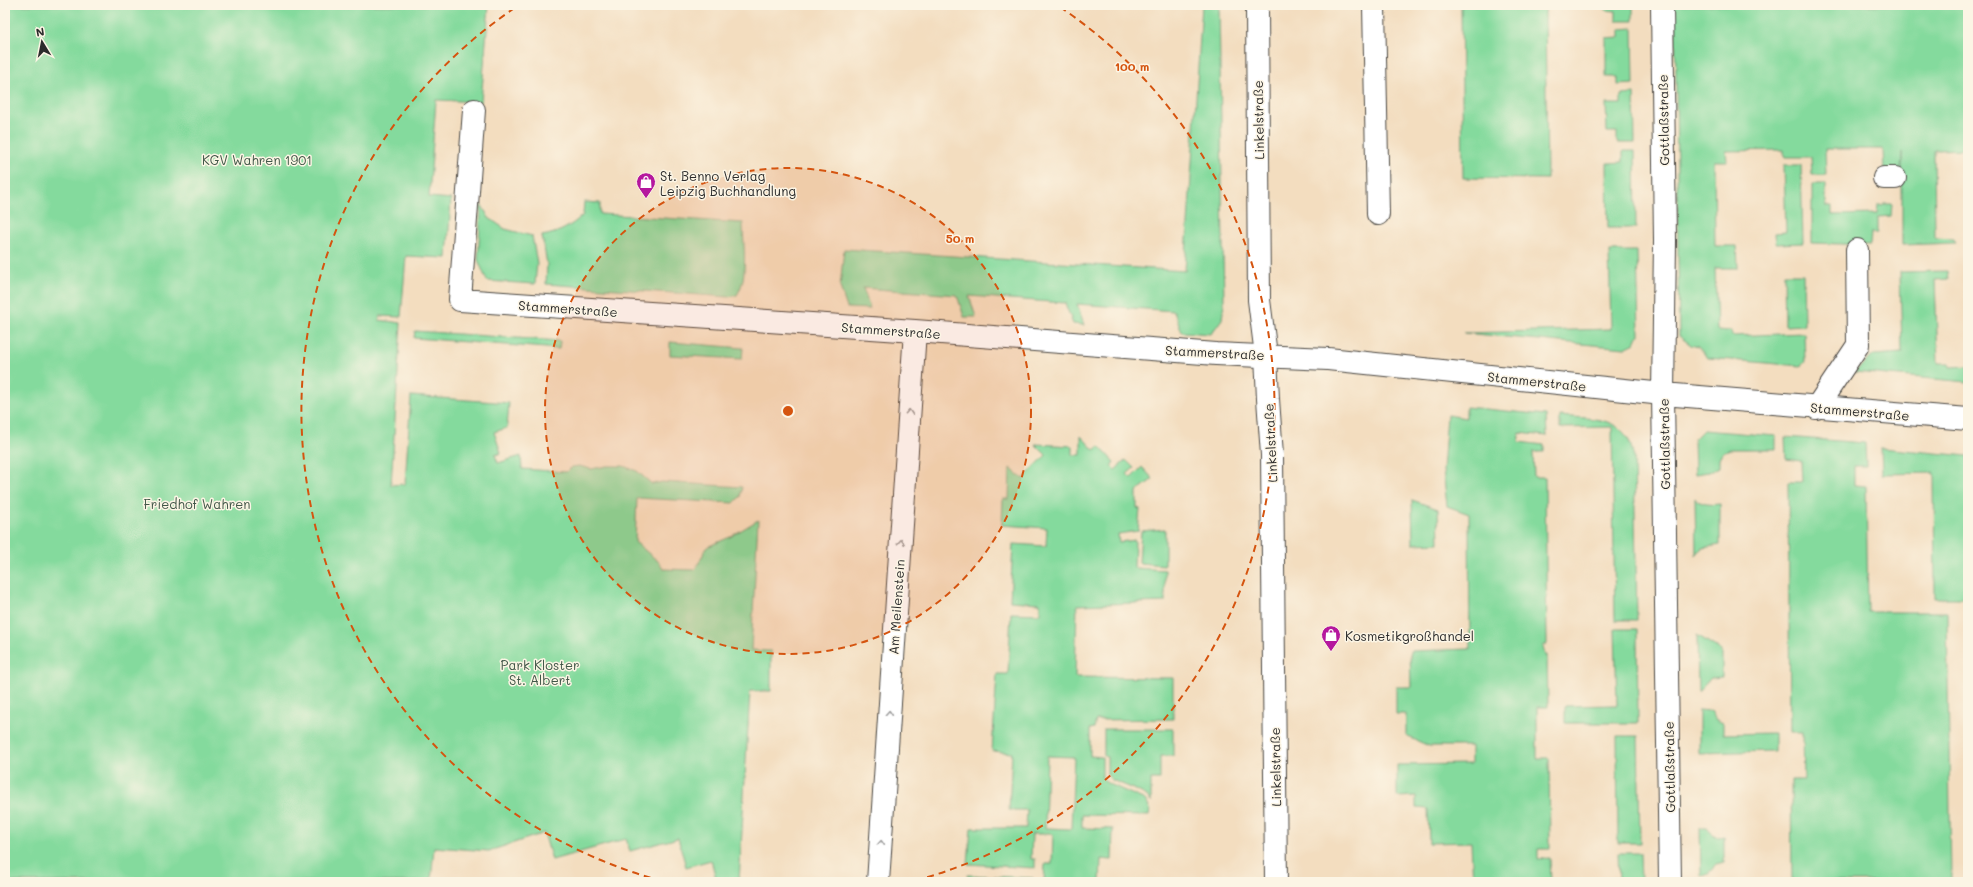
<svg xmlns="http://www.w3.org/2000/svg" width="1973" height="887" viewBox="0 0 1973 887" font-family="Mali,sans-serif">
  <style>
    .green { fill: #84da9d; stroke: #588264; fill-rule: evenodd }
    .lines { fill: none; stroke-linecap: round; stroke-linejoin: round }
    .minor-casing { stroke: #494641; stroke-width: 24 }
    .major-casing { stroke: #494641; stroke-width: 24 }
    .minor { stroke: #fff; stroke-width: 22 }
    .major { stroke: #fff; stroke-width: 22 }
    .oneway { stroke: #a0a0a0 }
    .ring { fill: none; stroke: #d5540f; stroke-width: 2; stroke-dasharray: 7 5 }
    .labels { text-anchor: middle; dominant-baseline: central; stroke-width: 3; stroke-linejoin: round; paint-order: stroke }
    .street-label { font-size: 13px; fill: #2b2b2b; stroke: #fcf5e5 }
    .park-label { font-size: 13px; fill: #415748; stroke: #fcf5e5 }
    .poi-label { font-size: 13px; fill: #2b2b2b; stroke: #fcf5e5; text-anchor: start }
    .centre { fill: #d5540f; stroke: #fcf5e5; stroke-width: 2 }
    .ring-label { font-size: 12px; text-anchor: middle; font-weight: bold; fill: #d5540f; stroke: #fcf5e5; stroke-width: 3; stroke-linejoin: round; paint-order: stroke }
  </style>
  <rect width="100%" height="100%" fill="#fcf5e5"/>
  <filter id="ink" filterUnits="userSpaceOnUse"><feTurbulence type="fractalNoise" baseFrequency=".025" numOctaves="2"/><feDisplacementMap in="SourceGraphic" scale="8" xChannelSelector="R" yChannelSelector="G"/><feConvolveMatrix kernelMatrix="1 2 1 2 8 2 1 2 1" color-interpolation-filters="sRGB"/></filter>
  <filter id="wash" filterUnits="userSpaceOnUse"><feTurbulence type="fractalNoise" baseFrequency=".012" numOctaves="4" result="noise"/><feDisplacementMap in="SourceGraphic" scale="16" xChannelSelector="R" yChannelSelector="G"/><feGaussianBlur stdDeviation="0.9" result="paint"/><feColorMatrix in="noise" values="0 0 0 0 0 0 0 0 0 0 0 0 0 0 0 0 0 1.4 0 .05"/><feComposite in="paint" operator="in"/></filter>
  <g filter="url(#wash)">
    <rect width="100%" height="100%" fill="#f3ddbf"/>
    <!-- green -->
    <path class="green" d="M 5,5 L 489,5 L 481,102 L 436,100 L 429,197 L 451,199 L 447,258 L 406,256 L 401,317 L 380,316 L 379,320 L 401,323 L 391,485 L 405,484 L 411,396 L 509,403 L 507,428 L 494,432 L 501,453 L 495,455 L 498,463 L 521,456 L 522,469 L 566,472 L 572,467 L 579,466 L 591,469 L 607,466 L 623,466 L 637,471 L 652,484 L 662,482 L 742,487 L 740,497 L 734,503 L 637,498 L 635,542 L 659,562 L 663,569 L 695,570 L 707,547 L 730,537 L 758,520 L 751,650 L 771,651 L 771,691 L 750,691 L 739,882 L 717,882 L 711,860 L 686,867 L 678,838 L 630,851 L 626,839 L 552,860 L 544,833 L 489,851 L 434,847 L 431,882 L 5,882 Z
      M 1202,5 L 1219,5 L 1224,304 L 1222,319 L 1211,334 L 1182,332 L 1174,311 L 1077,304 L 1084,325 L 1073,324 L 1065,303 L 969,296 L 976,317 L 964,317 L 957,295 L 863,288 L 870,309 L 847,308 L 840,287 L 844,249 L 1185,271 Z
      M 1461,5 L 1545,5 L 1547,179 L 1463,178 Z
      M 1605,5 L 1633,5 L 1633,21 L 1616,21 L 1616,11 L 1605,10 Z
      M 1675,5 L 1968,5 L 1968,149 L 1934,150 L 1935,238 L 1953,239 L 1955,243 L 1902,245 L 1902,152 L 1901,172 L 1884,172 L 1883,149 L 1825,149 L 1826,175 L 1812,175 L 1811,157 L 1784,157 L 1784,150 L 1726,151 L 1727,161 L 1714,161 L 1715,246 L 1737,246 L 1738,268 L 1715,268 L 1717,330 L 1731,331 L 1732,336 L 1804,333 L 1805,362 L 1801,366 L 1708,358 L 1698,347 L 1691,345 L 1679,336 Z
      M 1633,28 L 1634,84 L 1618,85 L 1618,77 L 1606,77 L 1606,38 L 1620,37 L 1620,29 Z
      M 1634,94 L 1635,143 L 1617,143 L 1617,132 L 1607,132 L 1606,104 L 1621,104 L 1621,95 Z
      M 1623,151 L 1635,151 L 1636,228 L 1608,228 L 1607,163 L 1623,162 Z
      M 1784,165 L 1801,165 L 1803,243 L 1776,244 L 1775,233 L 1786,232 Z
      M 1812,184 L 1826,184 L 1826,206 L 1832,206 L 1832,215 L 1877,214 L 1878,205 L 1883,205 L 1884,204 L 1892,204 L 1891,216 L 1878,217 L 1878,233 L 1871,233 L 1870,245 L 1812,243 Z
      M 584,202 L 600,203 L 600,214 L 743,223 C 743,245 749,276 737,295 L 729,297 L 546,284 L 547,264 L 542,236 C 559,233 570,227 583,215 Z
      M 481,204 L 489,218 L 505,229 L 532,236 L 537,263 L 535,284 L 487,281 L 478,260 Z
      M 1609,251 L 1637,251 L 1639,334 L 1635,343 L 1625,348 L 1464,333 L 1611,329 Z
      M 1947,271 L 1948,279 L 1935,280 L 1938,363 L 1949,363 L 1950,367 L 1968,366 L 1968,382 L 1854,372 L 1874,355 L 1902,353 L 1900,272 Z
      M 1784,274 L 1803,274 L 1804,325 L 1785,326 Z
      M 415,331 L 560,341 L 559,349 L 414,338 Z
      M 670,342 L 743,348 L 742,359 L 670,355 Z
      M 1466,407 L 1546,415 L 1547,436 L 1520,433 L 1519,442 L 1544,445 L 1544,452 L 1533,452 L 1534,477 L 1545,477 L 1547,644 L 1543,646 L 1545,655 L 1547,655 L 1548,707 L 1537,707 L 1537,758 L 1549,758 L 1550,849 L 1538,849 L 1538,859 L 1550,858 L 1551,882 L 1473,882 L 1471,842 L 1429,843 L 1428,809 L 1416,808 L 1416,796 L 1397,797 L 1397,765 L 1471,764 L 1471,746 L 1429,746 L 1406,736 L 1406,714 L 1396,714 L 1396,687 L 1411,687 L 1410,651 L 1470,649 L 1469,514 L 1447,506 L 1443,470 L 1447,415 L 1466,418 Z
      M 1560,416 C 1584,419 1615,415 1628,439 C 1631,444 1632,451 1634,457 L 1637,620 L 1615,620 L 1612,427 L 1560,428 Z
      M 1703,430 L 1776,436 L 1776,449 L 1730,449 L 1723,452 L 1719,459 L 1719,467 L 1709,472 L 1695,474 L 1694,439 Z
      M 1081,436 L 1094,450 L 1099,446 L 1114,462 L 1111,466 L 1115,470 L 1126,460 L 1134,468 L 1127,474 L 1131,478 L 1142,467 L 1153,479 L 1137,491 L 1137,508 L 1140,509 L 1138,531 L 1118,534 L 1119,542 L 1135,540 L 1134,568 L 1165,570 L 1165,602 L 1077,605 L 1075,677 L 1173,678 L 1173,719 L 1096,720 L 1094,728 L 1090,729 L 1090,756 L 1102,757 L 1102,778 L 1107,783 L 1145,800 L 1150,809 L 1149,816 L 1082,815 L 1082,828 L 1113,829 L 1112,860 L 1101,859 L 1100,882 L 1044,882 L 1045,864 L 1052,864 L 1053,834 L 1032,834 L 1031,859 L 1035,859 L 1035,868 L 968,864 L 971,828 L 1026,828 L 1027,810 L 1009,810 L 1012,753 L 992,751 L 997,674 L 1008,674 L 1011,613 L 1040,614 L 1040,603 L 1010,601 L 1013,544 L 1046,546 L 1047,528 L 1002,525 L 1003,499 L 1009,499 L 1010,468 L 1023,479 L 1046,455 L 1035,444 L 1073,446 L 1073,455 L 1081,455 ZM 1047,756 L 1074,757 L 1071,829 L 1045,828 Z
      M 1785,437 L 1865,443 L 1866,466 L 1854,466 L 1854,485 L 1866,486 L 1868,612 L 1947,612 L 1951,882 L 1792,882 L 1791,780 L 1804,780 L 1803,732 L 1790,732 L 1788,482 L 1802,482 L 1801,461 L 1786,459 Z
      M 1881,448 L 1968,456 L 1968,598 L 1935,598 L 1934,473 L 1882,474 Z
      M 1695,498 C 1701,505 1711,505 1720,504 L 1720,545 L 1702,548 L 1696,555 Z
      M 1412,500 L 1438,509 L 1439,543 L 1413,544 Z
      M 1165,529 L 1165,565 L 1139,563 L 1141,531 Z
      M 1615,629 L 1637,629 L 1638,723 L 1565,723 L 1565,706 L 1617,705 Z
      M 1697,635 L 1722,651 L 1722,677 L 1711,678 L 1698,692 Z
      M 1699,710 L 1711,711 L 1716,720 L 1723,723 L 1723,734 L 1774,733 L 1774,751 L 1699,753 Z
      M 1104,729 L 1173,729 L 1173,756 L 1160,756 L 1160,779 L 1151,779 L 1151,802 L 1147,796 L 1134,789 L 1112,780 L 1107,775 L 1107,757 L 1104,756 Z
      M 1617,736 L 1638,736 L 1640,843 L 1618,843 Z
      M 1700,828 L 1706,828 L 1718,838 L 1724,837 L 1724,862 L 1716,864 C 1712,871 1710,875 1701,876 Z
      M 1618,853 L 1640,853 L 1641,882 L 1619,882 Z
      M 968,875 L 1033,878 L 1033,882 L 967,882 Z"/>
  </g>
  <g filter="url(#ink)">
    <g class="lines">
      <defs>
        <path id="minor" d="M 1374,5 L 1378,214
          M 1662,5 L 1665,241 L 1663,394 L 1670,882
          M 474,110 L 460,300 L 915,331 L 1216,354 L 1328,359 L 1663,394 L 1968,419
          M 1884,178 L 1895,178
          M 1816,408 L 1858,345 L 1857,250
          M 878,882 L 915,331"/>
        <path id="major" d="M 1257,5 L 1259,300 L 1266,355 L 1268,399 L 1272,455 L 1276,882"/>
      </defs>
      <!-- minor casing -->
      <use href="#minor" class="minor-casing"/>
      <!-- major casing -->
      <use href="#major" class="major-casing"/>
      <!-- minor -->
      <use href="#minor" class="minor"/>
      <!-- major -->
      <use href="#major" class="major"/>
    </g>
    <!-- one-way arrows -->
    <defs><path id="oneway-chevron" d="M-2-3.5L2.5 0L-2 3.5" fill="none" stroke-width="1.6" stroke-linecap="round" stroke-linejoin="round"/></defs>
    <g class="oneway">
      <use href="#oneway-chevron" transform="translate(909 412) rotate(-86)"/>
      <use href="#oneway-chevron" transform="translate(901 542) rotate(-86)"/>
      <use href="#oneway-chevron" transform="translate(889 713) rotate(-86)"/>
      <use href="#oneway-chevron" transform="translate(881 843) rotate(-86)"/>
    </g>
  </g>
  <!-- distance rings -->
  <circle cx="788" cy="411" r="243" fill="#d5540f" fill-opacity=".12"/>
  <g class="ring">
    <circle cx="788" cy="411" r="243"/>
    <path d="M662 881A487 487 0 0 1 516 7M1060 7A487 487 0 0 1 914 881"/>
  </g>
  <!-- icons -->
  <defs>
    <symbol id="shop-pin" viewBox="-11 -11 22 30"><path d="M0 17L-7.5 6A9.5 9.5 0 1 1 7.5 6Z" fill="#b5179e" stroke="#fcf5e5"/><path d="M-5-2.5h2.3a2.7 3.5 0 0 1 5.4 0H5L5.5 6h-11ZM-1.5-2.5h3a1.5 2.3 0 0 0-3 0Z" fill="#fff"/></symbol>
  </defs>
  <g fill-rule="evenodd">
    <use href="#shop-pin" x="635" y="171" width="22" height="30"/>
    <use href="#shop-pin" x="1320" y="624" width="22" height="30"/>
  </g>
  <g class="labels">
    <!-- street labels -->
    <g class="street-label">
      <text transform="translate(1258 120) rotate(-91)">Linkelstraße</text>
      <text transform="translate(1663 120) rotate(-91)">Gottlaßstraße</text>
      <text transform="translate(568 308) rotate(4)">Stammerstraße</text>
      <text transform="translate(891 330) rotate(4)">Stammerstraße</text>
      <text transform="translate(1215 352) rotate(3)">Stammerstraße</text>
      <text transform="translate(1537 381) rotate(6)">Stammerstraße</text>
      <text transform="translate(1860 411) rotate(5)">Stammerstraße</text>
      <text transform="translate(1270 443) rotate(-93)">Linkelstraße</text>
      <text transform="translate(1664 444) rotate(-91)">Gottlaßstraße</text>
      <text transform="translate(896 607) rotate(-86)">Am Meilenstein</text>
      <text transform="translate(1275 767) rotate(-91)">Linkelstraße</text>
      <text transform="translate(1669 767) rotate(-91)">Gottlaßstraße</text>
    </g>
    <!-- park labels -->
    <g class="park-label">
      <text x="257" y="159">KGV Wahren 1901</text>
      <text x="197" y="503">Friedhof Wahren</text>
      <text x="540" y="664">Park Kloster<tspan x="540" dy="15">St. Albert</tspan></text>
    </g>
    <!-- poi labels -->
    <g class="poi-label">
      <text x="660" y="175">St. Benno Verlag<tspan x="660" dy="15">Leipzig Buchhandlung</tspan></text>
      <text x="1345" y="635">Kosmetikgroßhandel</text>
    </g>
  </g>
  <circle cx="788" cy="411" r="6" class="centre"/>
  <g class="ring-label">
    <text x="1132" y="71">100 m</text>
    <text x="960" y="243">50 m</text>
  </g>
  <!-- margin -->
  <rect width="1973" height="887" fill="none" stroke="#fcf5e5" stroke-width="20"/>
  <!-- north arrow -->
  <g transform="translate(42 42) rotate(350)" stroke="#fcf5e5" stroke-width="3" paint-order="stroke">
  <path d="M0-3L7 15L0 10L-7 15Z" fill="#2b2b2b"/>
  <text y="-6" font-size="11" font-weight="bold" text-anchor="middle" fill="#2b2b2b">N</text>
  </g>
</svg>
